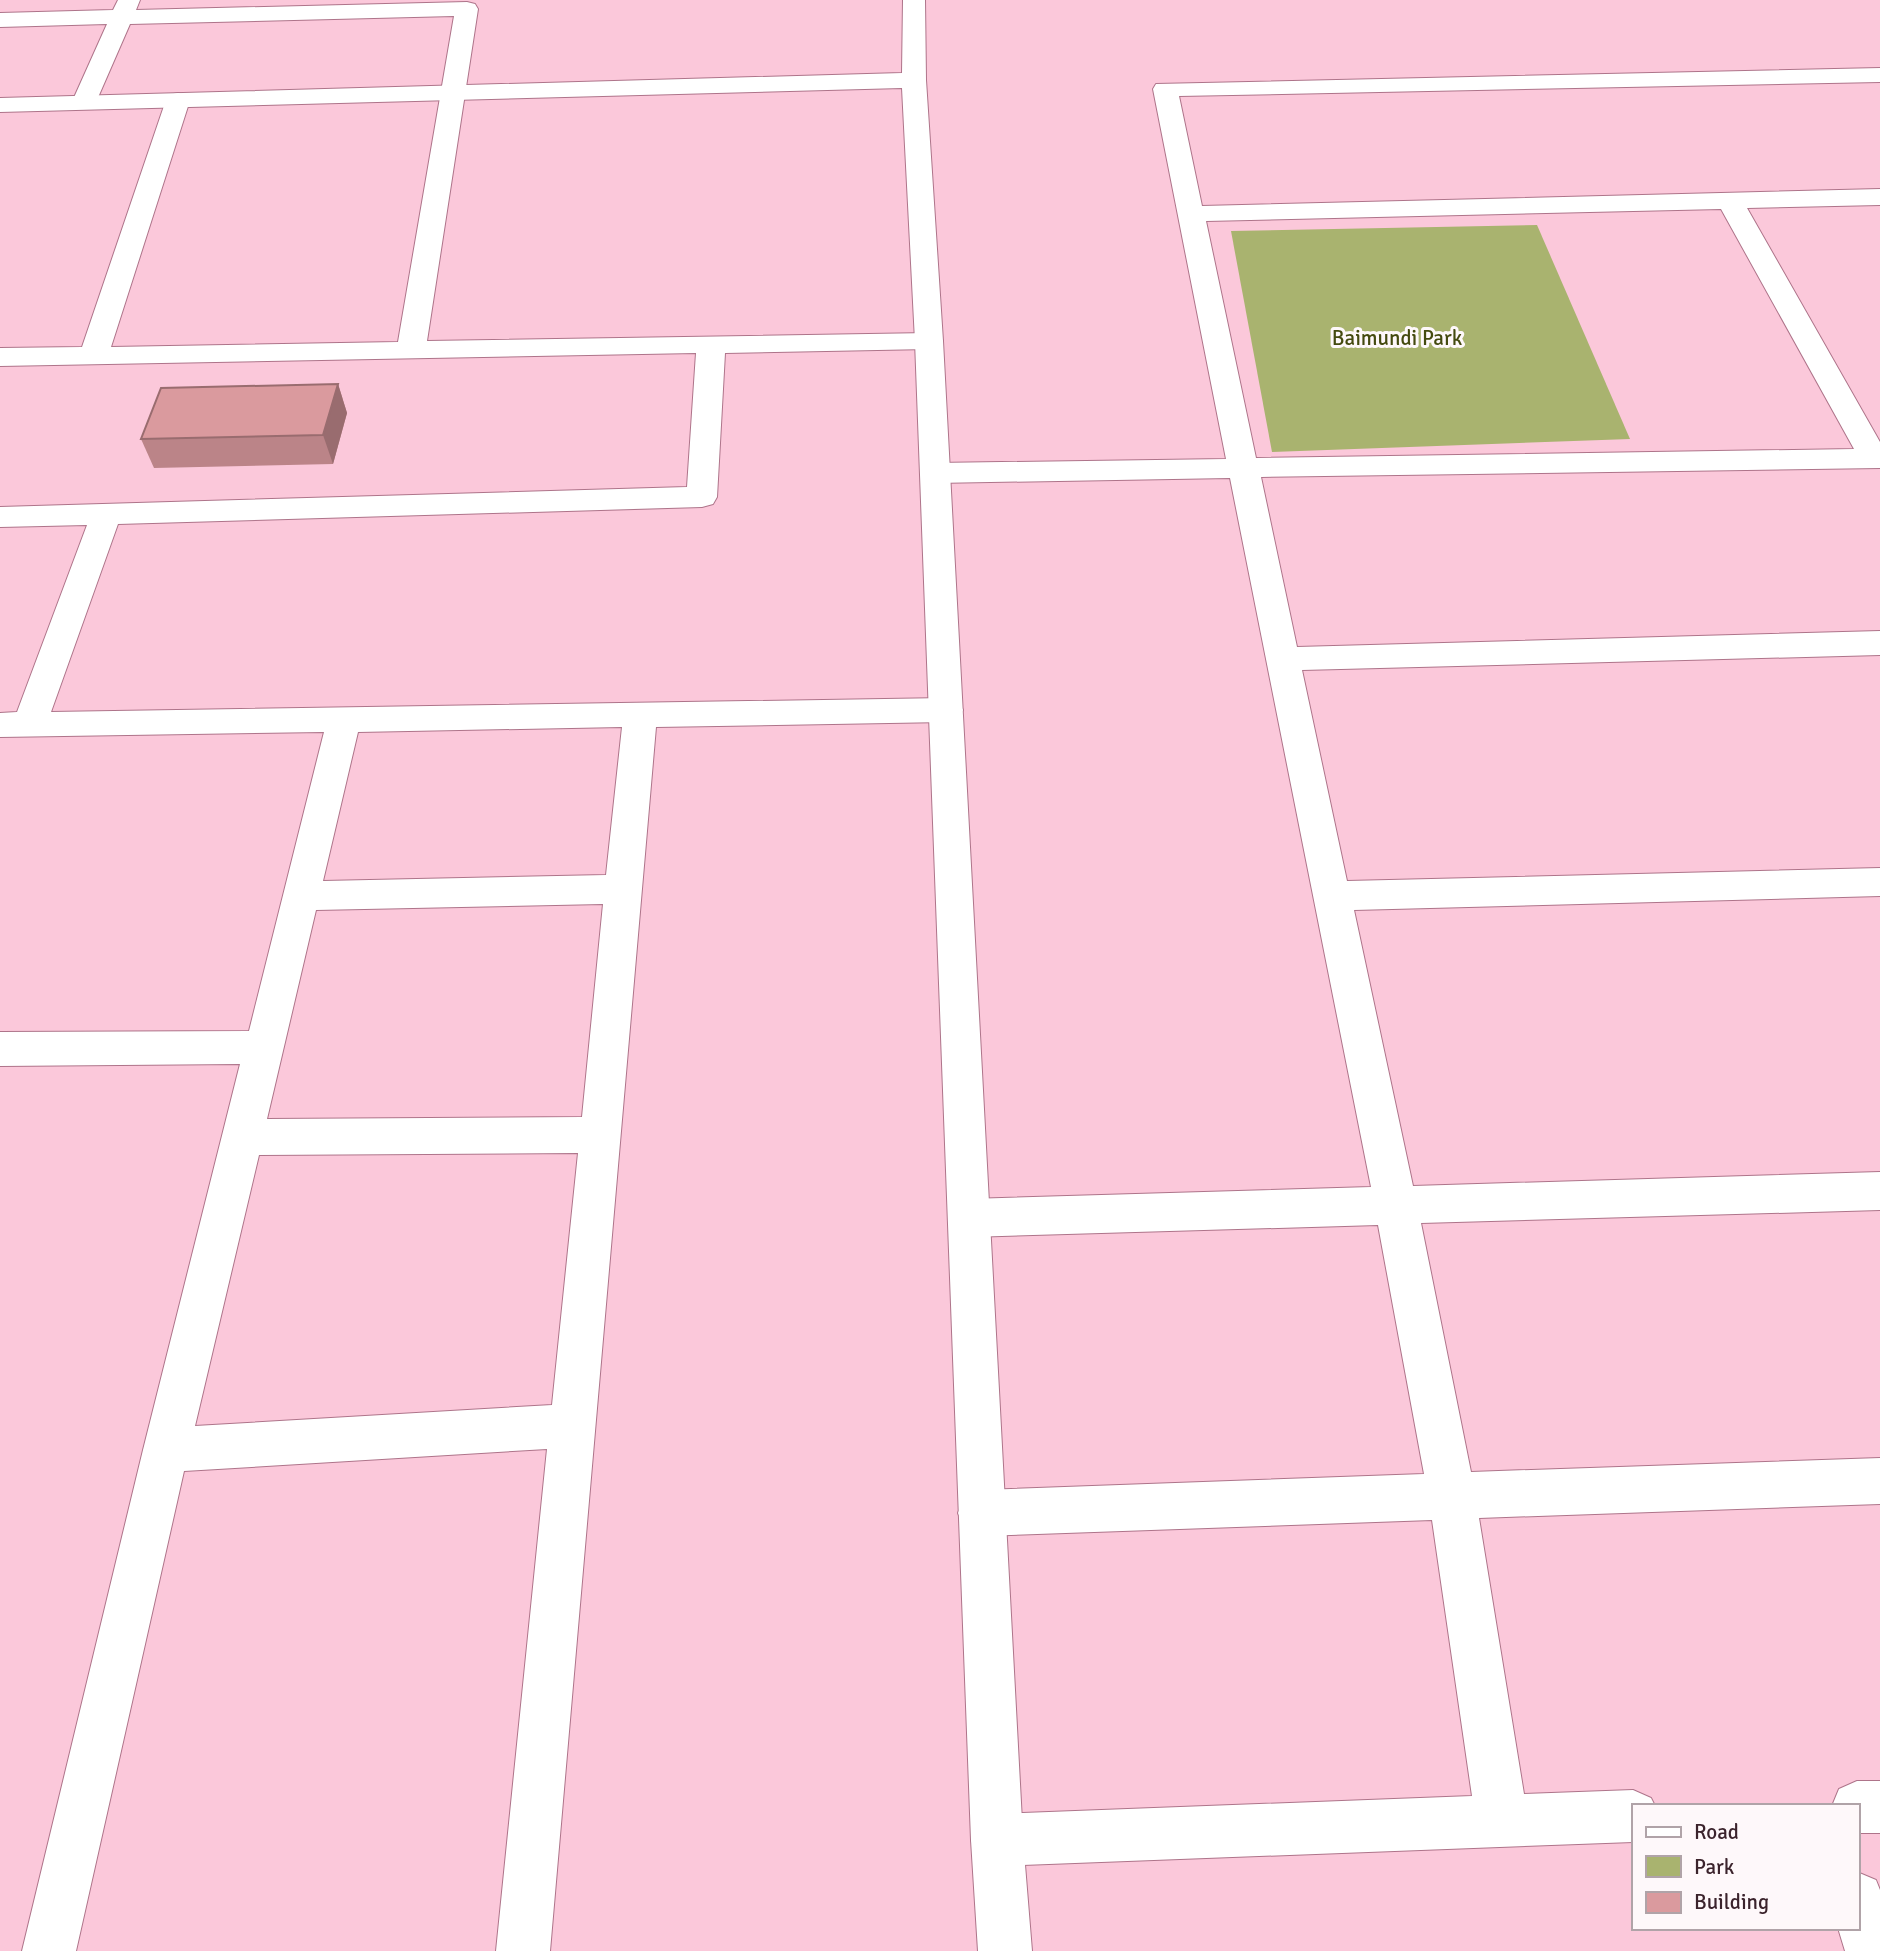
<svg xmlns="http://www.w3.org/2000/svg" width="1880" height="1951" viewBox="0 0 1880 1951" font-family="Signika,sans-serif">
  <style>
    .green { fill: #a9b36f }
    .lines { fill: none; stroke-linecap: round; stroke-linejoin: round }
    .minor-casing { stroke: #ae748a; stroke-width: 2 }
    .tertiary-casing { stroke: #ae748a; stroke-width: 2 }
    .minor { fill: #fff; fill-rule: evenodd }
    .tertiary { fill: #fff; fill-rule: evenodd }
    .wall { fill: #bb8488 }
    .shaded-wall { fill: #996c6f }
    .building { fill: #da9a9e; stroke: #996c6f; stroke-width: 2 }
    .labels { text-anchor: middle; dominant-baseline: central; stroke-width: 6; stroke-linejoin: round; paint-order: stroke }
    .far-park-label { font-size: 21px; fill: #444a0f; stroke: #fef8fa }
  </style>
  <rect width="100%" height="100%" fill="#fbc8da"/>
  <!-- green -->
  <path class="green" d="M 1537,225 L 1630,439 L 1272,452 L 1231,231 Z"/>
  <g class="lines">
    <defs>
      <path id="minor" d="M 118,0 L 140,0 L 136,10 L 467,2 L 475,4 L 478,9 L 427,341 L 929,333 L 939,335 L 943,341 L 939,347 L 929,349 L 725,353 L 717,497 L 713,504 L 702,507 L 118,524 L 51,712 L 946,698 L 958,701 L 963,710 L 958,719 L 946,722 L 656,727 L 550,1951 L 496,1951 L 547,1449 L 184,1471 L 76,1951 L 22,1951 L 143,1450 L 240,1064 L 0,1066 L 0,1032 L 249,1031 L 324,732 L 0,737 L 0,713 L 17,712 L 87,525 L 0,527 L 0,507 L 687,487 L 696,353 L 0,366 L 0,348 L 82,347 L 166,100 L 169,95 L 178,93 L 187,95 L 190,100 L 111,347 L 398,342 L 454,16 L 130,24 L 96,102 L 93,107 L 84,109 L 75,107 L 72,102 L 107,24 L 0,27 L 0,13 L 113,10 ZM 622,727 L 606,875 L 323,881 L 358,732 ZM 603,904 L 582,1117 L 267,1119 L 316,910 ZM 578,1153 L 552,1405 L 195,1426 L 259,1155 Z
        M 1880,68 L 1880,82 L 1179,96 L 1202,206 L 1880,189 L 1880,205 L 1747,208 L 1880,442 L 1880,468 L 1261,477 L 1297,647 L 1880,631 L 1880,655 L 1302,670 L 1347,881 L 1880,868 L 1880,896 L 1354,910 L 1413,1186 L 1880,1172 L 1880,1210 L 1421,1223 L 1471,1472 L 1880,1458 L 1880,1504 L 1479,1518 L 1524,1794 L 1633,1790 L 1651,1798 L 1655,1806 L 1633,1806 L 1633,1842 L 997,1866 L 978,1859 L 971,1840 L 978,1821 L 997,1814 L 1472,1796 L 1432,1520 L 982,1536 L 965,1530 L 958,1513 L 965,1496 L 982,1490 L 1424,1474 L 1378,1225 L 969,1237 L 954,1231 L 948,1218 L 954,1205 L 969,1199 L 1371,1187 L 1230,478 L 935,483 L 924,480 L 920,473 L 924,466 L 935,463 L 1226,459 L 1153,89 L 1156,84 ZM 1721,209 L 1854,449 L 1256,458 L 1206,221 Z
        M 1857,1781 L 1880,1781 L 1880,1833 L 1857,1833 L 1857,1806 L 1832,1806 L 1839,1789 Z
        M 1857,1872 L 1876,1880 L 1880,1890 L 1880,1951 L 1845,1951 L 1838,1928 L 1857,1928 Z"/>
      <path id="tertiary" d="M 903,0 L 925,0 L 926,80 L 943,341 L 1023,1840 L 1032,1951 L 978,1951 L 971,1840 L 915,341 L 902,88 L 0,112 L 0,98 L 902,73 Z"/>
    </defs>
    <!-- minor casing -->
    <use href="#minor" class="minor-casing"/>
    <!-- tertiary casing -->
    <use href="#tertiary" class="tertiary-casing"/>
    <!-- minor -->
    <use href="#minor" class="minor"/>
    <!-- tertiary -->
    <use href="#tertiary" class="tertiary"/>
  </g>
  <!-- wall -->
  <path class="wall" d="M 338,384 L 347,413 L 333,464 L 154,468 L 141,439 Z"/>
  <!-- shaded-wall -->
  <path class="shaded-wall" d="M 338,384 L 347,413 L 333,464 L 323,435 Z"/>
  <!-- building -->
  <path class="building" d="M 338,384 L 323,435 L 141,439 L 161,388 Z"/>
  <g class="labels">
    <!-- far-park labels -->
    <g class="far-park-label">
      <text x="1397" y="338">Baimundi Park</text>
    </g>
  </g>
  <!-- legend -->
  <rect x="1632" y="1804" width="228" height="126" fill="#fef8fa" stroke="#b0a3a8" stroke-width="2"/>
  <rect x="1646" y="1827" width="35" height="10" fill="#ffffff" stroke="#b0a3a8" stroke-width="2"/>
  <text x="1694" y="1839" font-size="21" fill="#3b232c">Road</text>
  <rect x="1646" y="1856" width="35" height="21" fill="#a9b36f" stroke="#b0a3a8" stroke-width="2"/>
  <text x="1694" y="1874" font-size="21" fill="#3b232c">Park</text>
  <rect x="1646" y="1892" width="35" height="21" fill="#da9a9e" stroke="#b0a3a8" stroke-width="2"/>
  <text x="1694" y="1909" font-size="21" fill="#3b232c">Building</text>
</svg>
